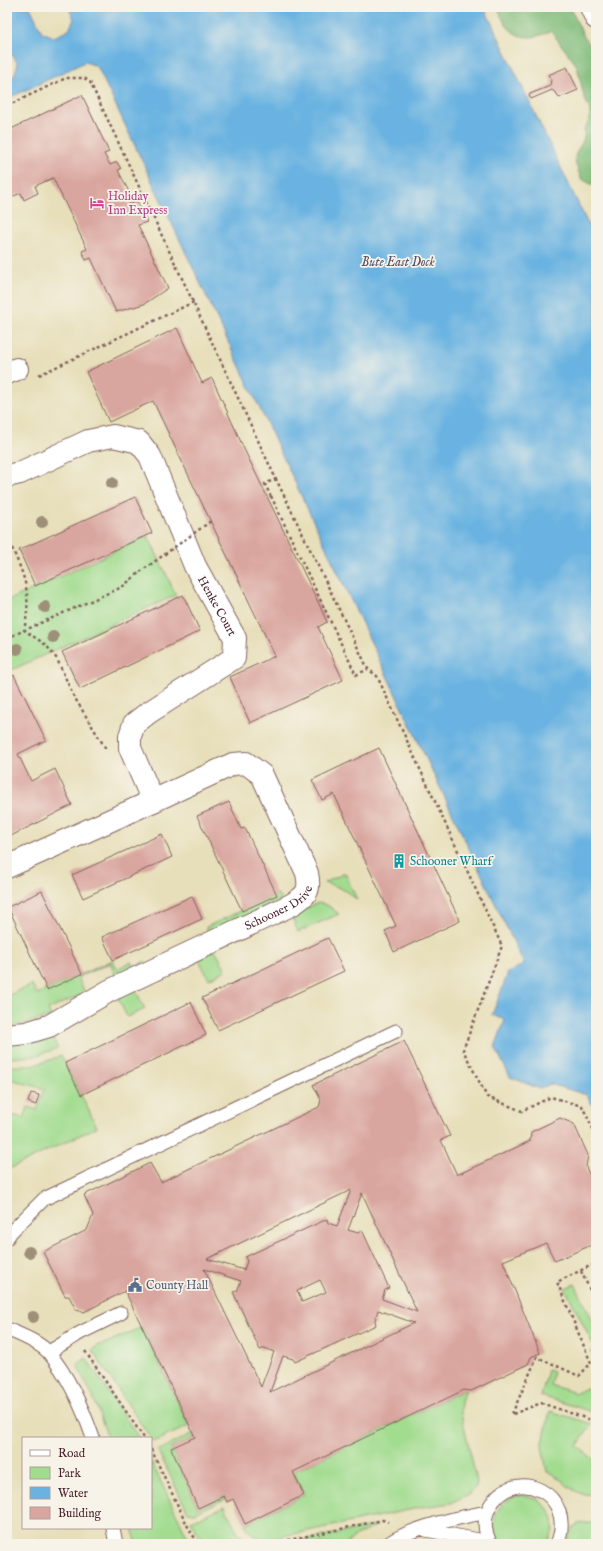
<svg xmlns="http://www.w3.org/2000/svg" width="603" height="1551" viewBox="0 0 603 1551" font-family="'IM FELL English',serif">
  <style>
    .green { fill: #a1dc8f; stroke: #767e5d }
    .forest { fill: #80bc7a; stroke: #656e52 }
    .water { fill: #69b2e1; stroke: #5a6886 }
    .building { fill: #d9a69f; fill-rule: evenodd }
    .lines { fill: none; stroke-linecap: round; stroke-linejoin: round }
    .service-casing { stroke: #81625d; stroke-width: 15 }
    .minor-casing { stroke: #81625d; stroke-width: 24 }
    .primary-casing { stroke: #81625d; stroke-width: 24 }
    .path { stroke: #81625d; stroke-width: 2.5; stroke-dasharray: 3 3; stroke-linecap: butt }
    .service { stroke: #fff; stroke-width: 13 }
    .minor { stroke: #fff; stroke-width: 22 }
    .primary { stroke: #fff; stroke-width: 22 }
    .path-bridge { stroke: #81625d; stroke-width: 2.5; stroke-dasharray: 3 3; stroke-linecap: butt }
    .tree { fill: #9d8f79 }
    .labels { text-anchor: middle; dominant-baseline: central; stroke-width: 3.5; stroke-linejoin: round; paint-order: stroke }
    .hotel-label { font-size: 12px; fill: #b23c85; stroke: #f7f3e8; text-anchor: start }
    .street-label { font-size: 12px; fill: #4a1f2b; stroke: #f7f3e8 }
    .culture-label { font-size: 12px; fill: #0d838f; stroke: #f7f3e8; text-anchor: start }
    .service-label { font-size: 12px; fill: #4e5e75; stroke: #f7f3e8; text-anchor: start }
    .water-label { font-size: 13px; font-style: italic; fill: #55526b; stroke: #f7f3e8 }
  </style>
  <rect width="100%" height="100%" fill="#f7f3e8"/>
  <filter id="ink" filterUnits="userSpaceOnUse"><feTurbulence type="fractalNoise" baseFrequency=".025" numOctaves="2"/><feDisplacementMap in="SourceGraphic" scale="8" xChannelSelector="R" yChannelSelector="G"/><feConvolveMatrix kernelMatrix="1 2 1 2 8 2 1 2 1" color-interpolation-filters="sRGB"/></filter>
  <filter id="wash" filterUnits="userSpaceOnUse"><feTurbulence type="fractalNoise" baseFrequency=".012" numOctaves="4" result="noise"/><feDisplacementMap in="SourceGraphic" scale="16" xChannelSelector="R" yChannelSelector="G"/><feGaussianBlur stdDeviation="0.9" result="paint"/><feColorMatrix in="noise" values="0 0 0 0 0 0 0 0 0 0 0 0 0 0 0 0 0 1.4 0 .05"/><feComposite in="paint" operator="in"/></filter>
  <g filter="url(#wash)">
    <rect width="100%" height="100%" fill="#e7dfba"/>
    <!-- green -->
    <path class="green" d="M 148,536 L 176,595 L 7,672 L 7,601 Z
      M 345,873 L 357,900 C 346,890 338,886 324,883 Z
      M 278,894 L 281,900 L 209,934 L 206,927 Z
      M 318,903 L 327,905 L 339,914 L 298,932 L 291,915 Z
      M 215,950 L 226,970 L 209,979 L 198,958 Z
      M 113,960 L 117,969 L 131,962 L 134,967 L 145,961 L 146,964 L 117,978 L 110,963 L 78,977 L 85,993 L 48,1010 L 51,1017 L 11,1027 L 9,995 L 32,985 L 37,994 Z
      M 135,989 L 145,1009 L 127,1017 L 118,998 Z
      M 51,1034 L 58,1048 L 35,1056 L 9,1058 L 10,1042 Z
      M 61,1055 L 97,1127 L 7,1170 L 7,1114 L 24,1118 L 28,1107 L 37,1110 L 44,1089 L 7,1078 L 8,1066 C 29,1067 43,1064 61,1055 Z
      M 575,1284 L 596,1327 L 596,1355 L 591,1353 L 594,1346 L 565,1288 Z
      M 142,1327 L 189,1426 L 153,1442 L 92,1350 L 98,1345 L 102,1345 Z
      M 86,1358 L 139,1438 L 108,1438 L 93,1397 L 78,1367 L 79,1363 Z
      M 548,1370 L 553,1372 L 550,1385 L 576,1393 L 595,1384 L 596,1381 L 596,1413 L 541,1396 Z
      M 464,1390 L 466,1390 L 461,1401 L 461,1413 L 477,1482 L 476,1487 L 469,1494 L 451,1503 L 423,1507 L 265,1540 C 255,1538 250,1534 245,1524 L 304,1495 L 293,1472 Z
      M 550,1411 L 592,1424 L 577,1446 L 596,1461 L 596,1495 C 591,1494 585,1495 580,1493 C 567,1489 560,1475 547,1472 L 542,1447 Z
      M 193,1433 L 195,1437 L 171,1448 L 198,1508 L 224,1496 L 225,1499 L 195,1513 L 188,1512 L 158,1451 Z
      M 151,1461 L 187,1536 L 194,1544 L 137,1544 L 132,1528 L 151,1528 Z
      M 522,1495 C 547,1497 564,1523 546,1544 L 502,1544 C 491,1532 492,1512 505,1502 C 510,1498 516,1496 522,1495 Z
      M 225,1506 C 231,1520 236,1534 249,1543 C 223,1547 201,1549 191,1521 Z
      M 583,1523 L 596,1523 L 596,1544 L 567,1544 C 570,1533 570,1525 583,1523 Z
      M 377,1525 L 354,1537 L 346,1544 L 285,1544 Z"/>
    <!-- forest -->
    <path class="forest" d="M 498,7 L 570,7 L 584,37 L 596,52 L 596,187 C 592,184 586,182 582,179 C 580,177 579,173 578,170 C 568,148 587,149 584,129 L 589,121 L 590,110 L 584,97 L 577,66 L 551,31 C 525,44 506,36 498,7 Z"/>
    <!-- water -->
    <path class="water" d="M 7,7 L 30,7 L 42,32 L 54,37 L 69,30 L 74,19 L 68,7 L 484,7 L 596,241 L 596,1113 L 587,1095 L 550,1084 L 540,1089 L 510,1077 L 495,1047 L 505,1020 L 492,1015 L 508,973 L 524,964 L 97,66 L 85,62 L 7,99 L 7,79 L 14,76 L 18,64 L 13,56 L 7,53 Z"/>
    <g id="blocks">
      <!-- building -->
      <path class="building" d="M 567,67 L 578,90 L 559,98 L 557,94 L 552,90 L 531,99 L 529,96 L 530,94 L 550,86 L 551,79 L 548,75 Z
        M 82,95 L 109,152 L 104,154 L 110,165 L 117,162 L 121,169 L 118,170 L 130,194 L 125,196 L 129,205 L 137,201 L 147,222 L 138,225 L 168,288 L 144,304 L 116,312 L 91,258 L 86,260 L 82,251 L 87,249 L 53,178 L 35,186 L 38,193 L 24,200 L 21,193 L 7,199 L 7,131 Z
        M 177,328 L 202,383 L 212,378 L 245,451 L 319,604 L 327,622 L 318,627 L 343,680 L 250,723 L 230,677 L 275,656 L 153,401 L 109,422 L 86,372 Z
        M 135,497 L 152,533 L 35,586 L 19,550 Z
        M 183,595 L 200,631 L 80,689 L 62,652 Z
        M 14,675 L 46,740 L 18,754 L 31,781 L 55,769 L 72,805 L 7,838 L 7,679 Z
        M 379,748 L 460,921 L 394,952 L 385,931 L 396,926 L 334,794 L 322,800 L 312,780 Z
        M 229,802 L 241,829 L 245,828 L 277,895 L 242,911 L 197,816 Z
        M 162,834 L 172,857 L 83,898 L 72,875 Z
        M 42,891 L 82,974 L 47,990 L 8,907 Z
        M 192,896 L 202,919 L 113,960 L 102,937 Z
        M 328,938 L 344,971 L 218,1030 L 202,998 Z
        M 191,1002 L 206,1035 L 81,1095 L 65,1063 Z
        M 404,1041 L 450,1136 L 441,1140 L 457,1175 L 530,1141 L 531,1132 L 560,1118 L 574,1124 L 588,1155 L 586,1167 L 592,1181 L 596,1183 L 596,1243 L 555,1261 L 546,1243 L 503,1261 L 540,1353 L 531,1357 L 528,1364 L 471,1391 L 464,1390 L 293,1472 L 304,1495 L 245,1524 L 233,1499 L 227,1502 L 224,1496 L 198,1508 L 171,1448 L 195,1437 L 125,1291 L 84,1312 L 76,1310 L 69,1296 L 65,1296 L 43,1252 L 87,1230 L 93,1215 L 84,1195 L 150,1163 L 161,1182 L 319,1107 L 321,1100 L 313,1085 ZM 351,1190 L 337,1226 L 328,1223 L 327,1219 L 245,1257 L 247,1261 L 244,1270 L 207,1259 ZM 362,1193 L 417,1312 L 382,1299 L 385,1290 L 389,1288 L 362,1230 L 358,1233 L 348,1230 ZM 204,1269 L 241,1281 L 237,1291 L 233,1292 L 260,1350 L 265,1348 L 274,1352 L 261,1387 ZM 320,1280 L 326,1292 L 302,1302 L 297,1291 ZM 378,1310 L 414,1323 L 270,1392 L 283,1356 L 293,1359 L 295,1362 L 376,1325 L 375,1320 Z
        M 31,1093 L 39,1095 L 36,1105 L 28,1102 Z"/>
    </g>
  </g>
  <g filter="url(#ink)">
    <use href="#blocks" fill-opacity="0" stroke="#81625d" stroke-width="1"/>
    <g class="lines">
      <defs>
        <path id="service" d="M 7,1238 L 11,1232 L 44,1199 L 396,1031
          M 7,1329 C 20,1335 40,1342 49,1353 C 69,1377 83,1409 93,1438
          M 49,1352 L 80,1333 L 121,1313
          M 113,1528 L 116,1544
          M 426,1530 L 489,1542
          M 388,1544 C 411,1527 458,1518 487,1512
          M 491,1544 C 484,1532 483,1519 490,1506 C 514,1464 578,1493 557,1544"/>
        <g id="minor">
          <path d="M 7,373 L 17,369"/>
          <path id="s1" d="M 7,476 L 20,473 L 88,441 L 113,436 L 139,442 L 150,456 L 195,566 L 235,638 L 234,658 L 148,713 L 134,724 L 130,736 L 130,748 L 153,801 L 7,867"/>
          <path id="s2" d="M 7,1035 L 26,1033 L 49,1026 L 109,991 L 291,905 C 306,896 311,892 307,873 L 262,775 L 246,763 L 233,764 L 153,801"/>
        </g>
        <path id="primary" d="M 591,7 L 596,18"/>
      </defs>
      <!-- service casing -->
      <use href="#service" class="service-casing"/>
      <!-- minor casing -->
      <use href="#minor" class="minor-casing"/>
      <!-- primary casing -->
      <use href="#primary" class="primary-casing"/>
      <!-- path -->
      <path class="path" d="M 7,106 L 66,78 L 84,78 L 90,82 L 276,479 L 368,669 L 377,676 L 502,946 L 463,1050 L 487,1097 L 522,1111 L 551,1097 L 582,1106 L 596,1135
        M 39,375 L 194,302
        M 271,496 L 356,675 L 368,669
        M 271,497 L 265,484 L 276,479
        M 7,537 C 23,573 33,590 24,630 L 46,645 L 57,659 L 73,695 L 106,749
        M 7,638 L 122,587 L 140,572
        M 581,1271 L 596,1303
        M 85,1351 L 144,1438
        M 512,1414 L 537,1357 L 579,1376 L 591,1363 L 557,1282 L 596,1263
        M 513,1414 L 541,1403 L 594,1421
        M 151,1449 L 189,1529 L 196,1540 L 201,1544
        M 270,1544 L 383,1520 L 388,1522"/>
      <!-- service -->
      <use href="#service" class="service"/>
      <!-- minor -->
      <use href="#minor" class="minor"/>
      <!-- primary -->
      <use href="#primary" class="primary"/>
      <!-- path-bridge -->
      <path class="path-bridge" d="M 140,572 L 211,521"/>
    </g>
    <!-- trees -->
    <g class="tree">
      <circle cx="112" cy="483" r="6"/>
      <circle cx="42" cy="522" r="6"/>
      <circle cx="45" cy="607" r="6"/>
      <circle cx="53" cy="637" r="6"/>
      <circle cx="17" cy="649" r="6"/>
      <circle cx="29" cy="1252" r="6"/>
      <circle cx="33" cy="1317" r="6"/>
    </g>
  </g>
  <!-- icons -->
  <defs>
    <symbol id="hotel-bare" viewBox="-9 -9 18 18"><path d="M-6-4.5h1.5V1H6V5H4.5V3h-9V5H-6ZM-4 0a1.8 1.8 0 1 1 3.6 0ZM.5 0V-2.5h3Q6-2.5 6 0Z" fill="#d1479c" stroke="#f7f3e8" stroke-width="2.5" paint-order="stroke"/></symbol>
    <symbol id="building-bare" viewBox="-9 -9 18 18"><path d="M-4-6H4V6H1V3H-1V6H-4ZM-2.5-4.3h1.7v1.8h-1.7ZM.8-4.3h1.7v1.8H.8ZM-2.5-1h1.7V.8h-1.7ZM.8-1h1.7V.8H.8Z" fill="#0f9aa8" stroke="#f7f3e8" stroke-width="2.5" paint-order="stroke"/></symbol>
    <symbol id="civic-bare" viewBox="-9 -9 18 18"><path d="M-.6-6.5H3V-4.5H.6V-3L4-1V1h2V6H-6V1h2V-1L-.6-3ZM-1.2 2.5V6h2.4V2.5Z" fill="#5c6f8a" stroke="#f7f3e8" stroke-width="2.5" paint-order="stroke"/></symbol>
  </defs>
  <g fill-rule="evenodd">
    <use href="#hotel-bare" x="87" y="193" width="20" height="20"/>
    <use href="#building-bare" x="389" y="851" width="20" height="20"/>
    <use href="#civic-bare" x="125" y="1275" width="20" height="20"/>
  </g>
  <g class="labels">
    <!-- hotel labels -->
    <g class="hotel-label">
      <text x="108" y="196">Holiday<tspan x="108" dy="14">Inn Express</tspan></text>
    </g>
    <!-- street labels -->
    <g class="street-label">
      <text stroke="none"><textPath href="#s1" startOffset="323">Henke Court</textPath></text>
      <text stroke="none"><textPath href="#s2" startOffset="302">Schooner Drive</textPath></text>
    </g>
    <!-- culture labels -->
    <g class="culture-label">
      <text x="410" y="861">Schooner Wharf</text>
    </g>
    <!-- service labels -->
    <g class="service-label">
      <text x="146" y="1285">County Hall</text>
    </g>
    <!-- water labels -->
    <g class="water-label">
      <text x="398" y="262">Bute East Dock</text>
    </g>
  </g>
  <!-- margin -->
  <rect width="603" height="1551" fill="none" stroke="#f7f3e8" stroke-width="24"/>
  <!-- legend -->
  <rect x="22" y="1437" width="130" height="92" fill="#f7f3e8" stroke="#b29e9c"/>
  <rect x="30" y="1450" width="20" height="6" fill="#ffffff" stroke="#b29e9c"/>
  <text x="58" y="1457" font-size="12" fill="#4a1f2b">Road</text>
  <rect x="30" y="1467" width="20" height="12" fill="#a1dc8f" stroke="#b29e9c"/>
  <text x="58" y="1477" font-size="12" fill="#4a1f2b">Park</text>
  <rect x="30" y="1487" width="20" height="12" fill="#69b2e1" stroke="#b29e9c"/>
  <text x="58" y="1497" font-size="12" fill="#4a1f2b">Water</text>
  <rect x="30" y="1507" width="20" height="12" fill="#d9a69f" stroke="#b29e9c"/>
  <text x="58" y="1517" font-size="12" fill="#4a1f2b">Building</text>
</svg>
